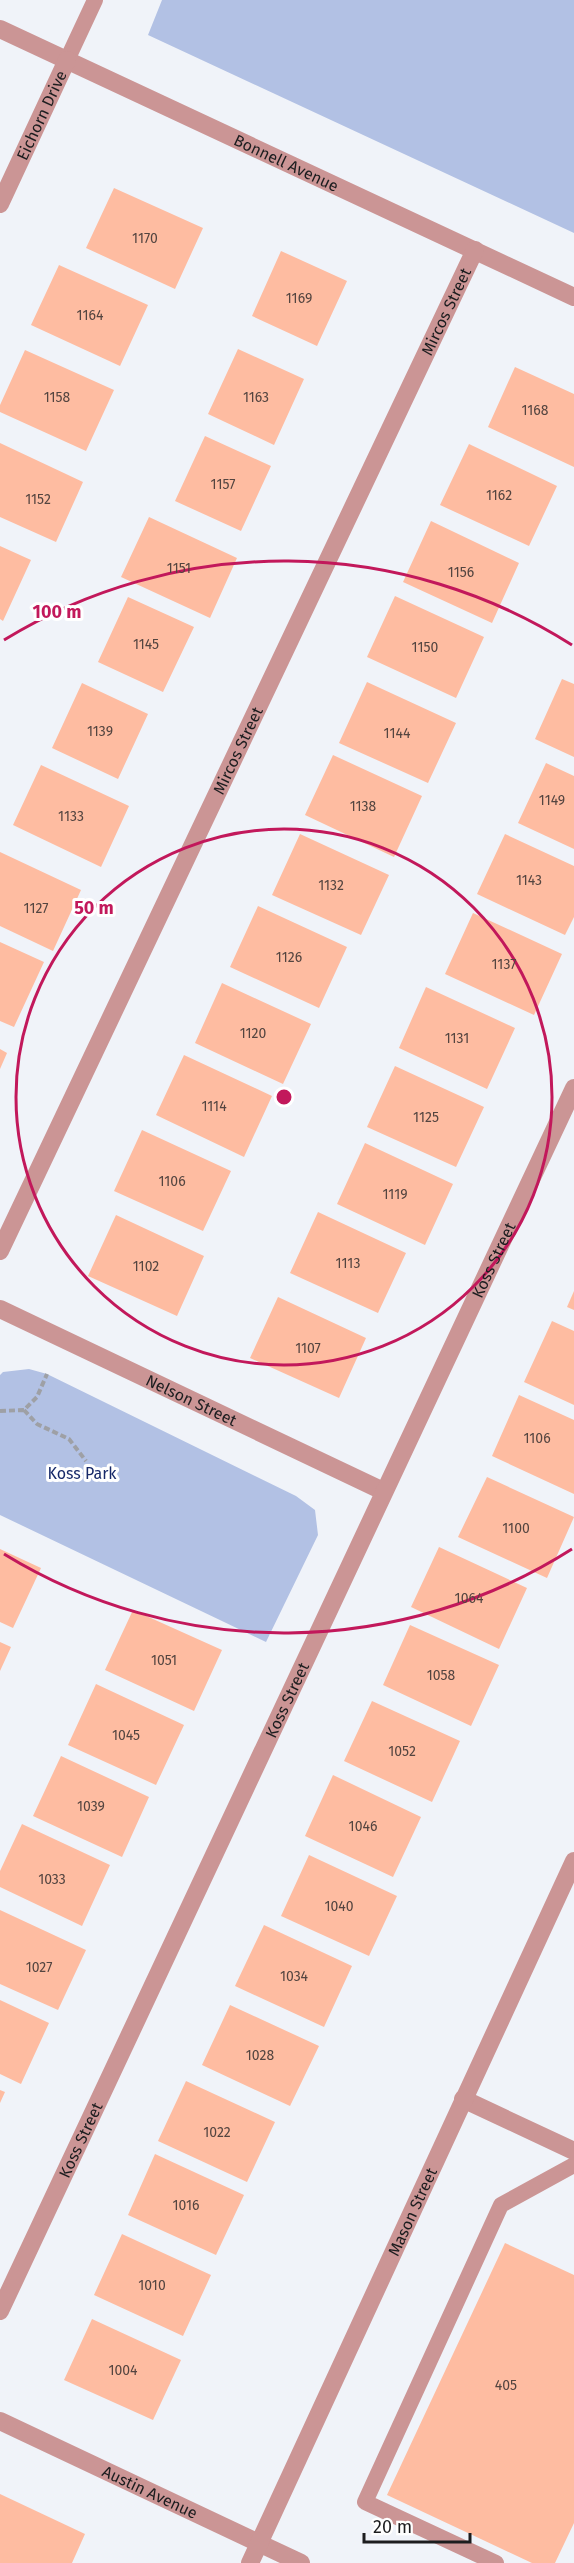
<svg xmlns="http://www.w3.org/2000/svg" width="574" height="2563" viewBox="0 0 574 2563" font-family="'Fira Sans',sans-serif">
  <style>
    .green { fill: #b2c1e4 }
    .building { fill: #febca1 }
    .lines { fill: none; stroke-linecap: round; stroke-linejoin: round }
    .path { stroke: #9ea0a5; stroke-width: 4; stroke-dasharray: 6 3; stroke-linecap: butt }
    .lane { stroke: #cb9595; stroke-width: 16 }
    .street { stroke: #cb9595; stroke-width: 18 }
    .ring { fill: none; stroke: #c2185b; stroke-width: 3 }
    .labels { text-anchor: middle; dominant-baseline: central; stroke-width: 6; stroke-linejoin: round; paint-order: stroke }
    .number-label { font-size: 14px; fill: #544540 }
    .street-label { font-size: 16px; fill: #1c1d1f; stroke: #fff }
    .park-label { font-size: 16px; fill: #162969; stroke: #fff }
    .centre { fill: #c2185b; stroke: #fff; stroke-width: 3 }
    .ring-label { font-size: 18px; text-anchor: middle; font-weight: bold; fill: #c2185b; stroke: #fff; stroke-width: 6; stroke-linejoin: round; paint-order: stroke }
  </style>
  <rect width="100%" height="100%" fill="#f0f3f9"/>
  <!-- green -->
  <path class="green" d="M 162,0 L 574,0 L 574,233 L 148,35 Z
    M 29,1369 L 47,1374 L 296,1496 L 315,1510 L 318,1535 L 266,1642 L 0,1515 L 0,1375 L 3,1372 Z"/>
  <!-- building -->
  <path class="building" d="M 114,188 L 203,228 L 175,289 L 86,248 Z
    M 281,251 L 347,281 L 317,346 L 252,316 Z
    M 59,265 L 148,305 L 120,366 L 31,325 Z
    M 238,349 L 304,379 L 274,445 L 208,414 Z
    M 25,350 L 114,390 L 86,451 L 0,412 L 0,405 Z
    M 515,367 L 574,394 L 574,467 L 488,427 Z
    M 205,436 L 271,466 L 241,531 L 175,501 Z
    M 0,443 L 83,482 L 56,542 L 0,517 Z
    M 469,444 L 557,486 L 529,546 L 440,505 Z
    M 149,517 L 237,558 L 210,618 L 121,577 Z
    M 431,521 L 519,563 L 492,623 L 403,582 Z
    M 0,546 L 31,560 L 3,621 L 0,619 Z
    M 395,596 L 484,637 L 456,698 L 367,657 Z
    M 128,597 L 194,627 L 163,692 L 98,662 Z
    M 562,679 L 574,684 L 574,757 L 535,739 Z
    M 367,682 L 456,723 L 428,783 L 339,743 Z
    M 82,683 L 148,714 L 118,779 L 52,748 Z
    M 333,755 L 422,796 L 394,857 L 305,815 Z
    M 546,763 L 574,776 L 574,849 L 518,823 Z
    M 41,765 L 129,806 L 101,867 L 13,825 Z
    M 300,834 L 389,875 L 361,935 L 272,895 Z
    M 505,834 L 574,866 L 574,917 L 565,935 L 477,894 Z
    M 0,852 L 81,890 L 53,951 L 0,926 Z
    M 258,906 L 347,947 L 319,1008 L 230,967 Z
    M 473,913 L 562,954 L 534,1015 L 445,974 Z
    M 0,942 L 44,962 L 14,1027 L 0,1021 Z
    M 222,983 L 311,1024 L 283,1084 L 195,1043 Z
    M 426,987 L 515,1028 L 487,1089 L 399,1048 Z
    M 0,1049 L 7,1053 L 0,1069 Z
    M 184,1055 L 272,1096 L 244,1157 L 156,1115 Z
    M 395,1066 L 484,1107 L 456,1167 L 367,1127 Z
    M 142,1130 L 231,1171 L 203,1231 L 114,1191 Z
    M 365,1143 L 453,1184 L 425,1245 L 337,1204 Z
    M 318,1212 L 406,1253 L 378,1313 L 290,1273 Z
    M 116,1215 L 204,1256 L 177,1316 L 88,1276 Z
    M 574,1291 L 574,1310 L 567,1307 Z
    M 278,1297 L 366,1338 L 339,1398 L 250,1358 Z
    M 552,1321 L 574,1331 L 574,1405 L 524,1382 Z
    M 519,1395 L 574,1420 L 574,1494 L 492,1456 Z
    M 487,1477 L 574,1517 L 547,1578 L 458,1537 Z
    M 439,1547 L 527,1588 L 499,1649 L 411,1607 Z
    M 0,1549 L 41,1568 L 13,1628 L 0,1622 Z
    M 133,1610 L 222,1650 L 194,1711 L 105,1670 Z
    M 410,1625 L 499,1665 L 471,1726 L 383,1685 Z
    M 0,1642 L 11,1647 L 0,1671 Z
    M 96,1684 L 184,1725 L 156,1785 L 68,1745 Z
    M 372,1701 L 460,1741 L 432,1802 L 344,1761 Z
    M 61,1756 L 149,1797 L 122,1857 L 33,1816 Z
    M 333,1775 L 421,1817 L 393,1877 L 305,1836 Z
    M 22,1824 L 110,1865 L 82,1926 L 0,1887 L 0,1871 Z
    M 309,1855 L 397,1896 L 369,1956 L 281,1916 Z
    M 0,1910 L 86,1950 L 58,2010 L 0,1984 Z
    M 264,1925 L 352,1966 L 324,2027 L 235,1986 Z
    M 0,2000 L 49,2023 L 21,2084 L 0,2074 Z
    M 230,2005 L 319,2046 L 290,2106 L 202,2065 Z
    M 186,2081 L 275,2122 L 247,2182 L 158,2141 Z
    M 0,2090 L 5,2092 L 0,2103 Z
    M 155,2154 L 244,2195 L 216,2255 L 128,2215 Z
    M 122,2234 L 211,2275 L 183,2336 L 94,2295 Z
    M 505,2243 L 574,2275 L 574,2523 L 555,2563 L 532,2563 L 387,2495 Z
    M 92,2319 L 181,2360 L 153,2420 L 64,2380 Z
    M 0,2494 L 85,2534 L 72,2563 L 0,2563 Z"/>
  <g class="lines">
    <!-- path -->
    <path class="path" d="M 24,1410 L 37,1424 L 69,1439 L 86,1461
      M 0,1411 L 24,1410 L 37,1397 L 47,1374"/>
    <!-- lane -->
    <path class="lane" d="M 67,60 L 95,0
      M 496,2563 L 365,2502 L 501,2205 L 574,2165"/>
    <!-- street -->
    <g class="street">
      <path id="s1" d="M 0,29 L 574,297"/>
      <path id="s2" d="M 0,204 L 67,60"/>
      <path id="s3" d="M 0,1251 L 475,250"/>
      <path id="s4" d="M 0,1309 L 383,1491"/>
      <path d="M 463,2099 L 574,2151"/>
      <path id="s5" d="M 0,2311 L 574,1088"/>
      <path id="s6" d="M 0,2421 L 301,2563"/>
      <path id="s7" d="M 250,2563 L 574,1861"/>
    </g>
  </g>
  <!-- distance rings -->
  <g class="ring">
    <circle cx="284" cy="1097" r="268"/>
    <path d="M572 1549A536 536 0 0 1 4 1554M4 640A536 536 0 0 1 572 645"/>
  </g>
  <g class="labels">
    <!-- number labels -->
    <g class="number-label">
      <text x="145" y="238">1170</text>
      <text x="299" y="298">1169</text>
      <text x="90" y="315">1164</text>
      <text x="57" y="397">1158</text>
      <text x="256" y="397">1163</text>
      <text x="535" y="410">1168</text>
      <text x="223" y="484">1157</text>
      <text x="499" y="495">1162</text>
      <text x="38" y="499">1152</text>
      <text x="179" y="568">1151</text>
      <text x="461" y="572">1156</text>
      <text x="146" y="644">1145</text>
      <text x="425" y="647">1150</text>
      <text x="100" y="731">1139</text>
      <text x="397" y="733">1144</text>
      <text x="552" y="800">1149</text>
      <text x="363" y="806">1138</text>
      <text x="71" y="816">1133</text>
      <text x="529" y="880">1143</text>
      <text x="331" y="885">1132</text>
      <text x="36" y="908">1127</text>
      <text x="289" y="957">1126</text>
      <text x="504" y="964">1137</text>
      <text x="253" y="1033">1120</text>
      <text x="457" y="1038">1131</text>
      <text x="214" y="1106">1114</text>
      <text x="426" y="1117">1125</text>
      <text x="172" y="1181">1106</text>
      <text x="395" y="1194">1119</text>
      <text x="348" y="1263">1113</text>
      <text x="146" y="1266">1102</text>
      <text x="308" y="1348">1107</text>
      <text x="537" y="1438">1106</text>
      <text x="516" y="1528">1100</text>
      <text x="469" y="1598">1064</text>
      <text x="164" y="1660">1051</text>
      <text x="441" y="1675">1058</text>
      <text x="126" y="1735">1045</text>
      <text x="402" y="1751">1052</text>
      <text x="91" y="1806">1039</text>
      <text x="363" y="1826">1046</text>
      <text x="52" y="1879">1033</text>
      <text x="339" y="1906">1040</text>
      <text x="39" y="1967">1027</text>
      <text x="294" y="1976">1034</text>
      <text x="260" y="2055">1028</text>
      <text x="217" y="2132">1022</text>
      <text x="186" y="2205">1016</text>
      <text x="152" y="2285">1010</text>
      <text x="123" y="2370">1004</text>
      <text x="506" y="2385">405</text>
    </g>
    <!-- street labels -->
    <g class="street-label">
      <text stroke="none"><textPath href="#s2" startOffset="98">Eichorn Drive</textPath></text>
      <text stroke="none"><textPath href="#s1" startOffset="316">Bonnell Avenue</textPath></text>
      <text stroke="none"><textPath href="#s3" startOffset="1040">Mircos Street</textPath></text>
      <text stroke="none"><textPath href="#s3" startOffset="554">Mircos Street</textPath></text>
      <text stroke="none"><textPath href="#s5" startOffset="1161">Koss Street</textPath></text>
      <text stroke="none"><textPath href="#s4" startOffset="212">Nelson Street</textPath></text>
      <text stroke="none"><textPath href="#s5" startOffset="675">Koss Street</textPath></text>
      <text stroke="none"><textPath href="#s5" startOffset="189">Koss Street</textPath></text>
      <text stroke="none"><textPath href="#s7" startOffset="387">Mason Street</textPath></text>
      <text stroke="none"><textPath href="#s6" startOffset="166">Austin Avenue</textPath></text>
    </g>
    <!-- park labels -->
    <g class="park-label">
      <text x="82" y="1473">Koss Park</text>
    </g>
  </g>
  <circle cx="284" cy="1097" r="9" class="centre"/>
  <g class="ring-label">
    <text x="57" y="618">100 m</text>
    <text x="94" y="914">50 m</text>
  </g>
  <!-- scale -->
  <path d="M364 2533v9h106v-9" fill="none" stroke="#1c1d1f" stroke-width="3"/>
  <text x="373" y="2533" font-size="18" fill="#1c1d1f" stroke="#ffffff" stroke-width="4.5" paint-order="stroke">20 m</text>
</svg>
